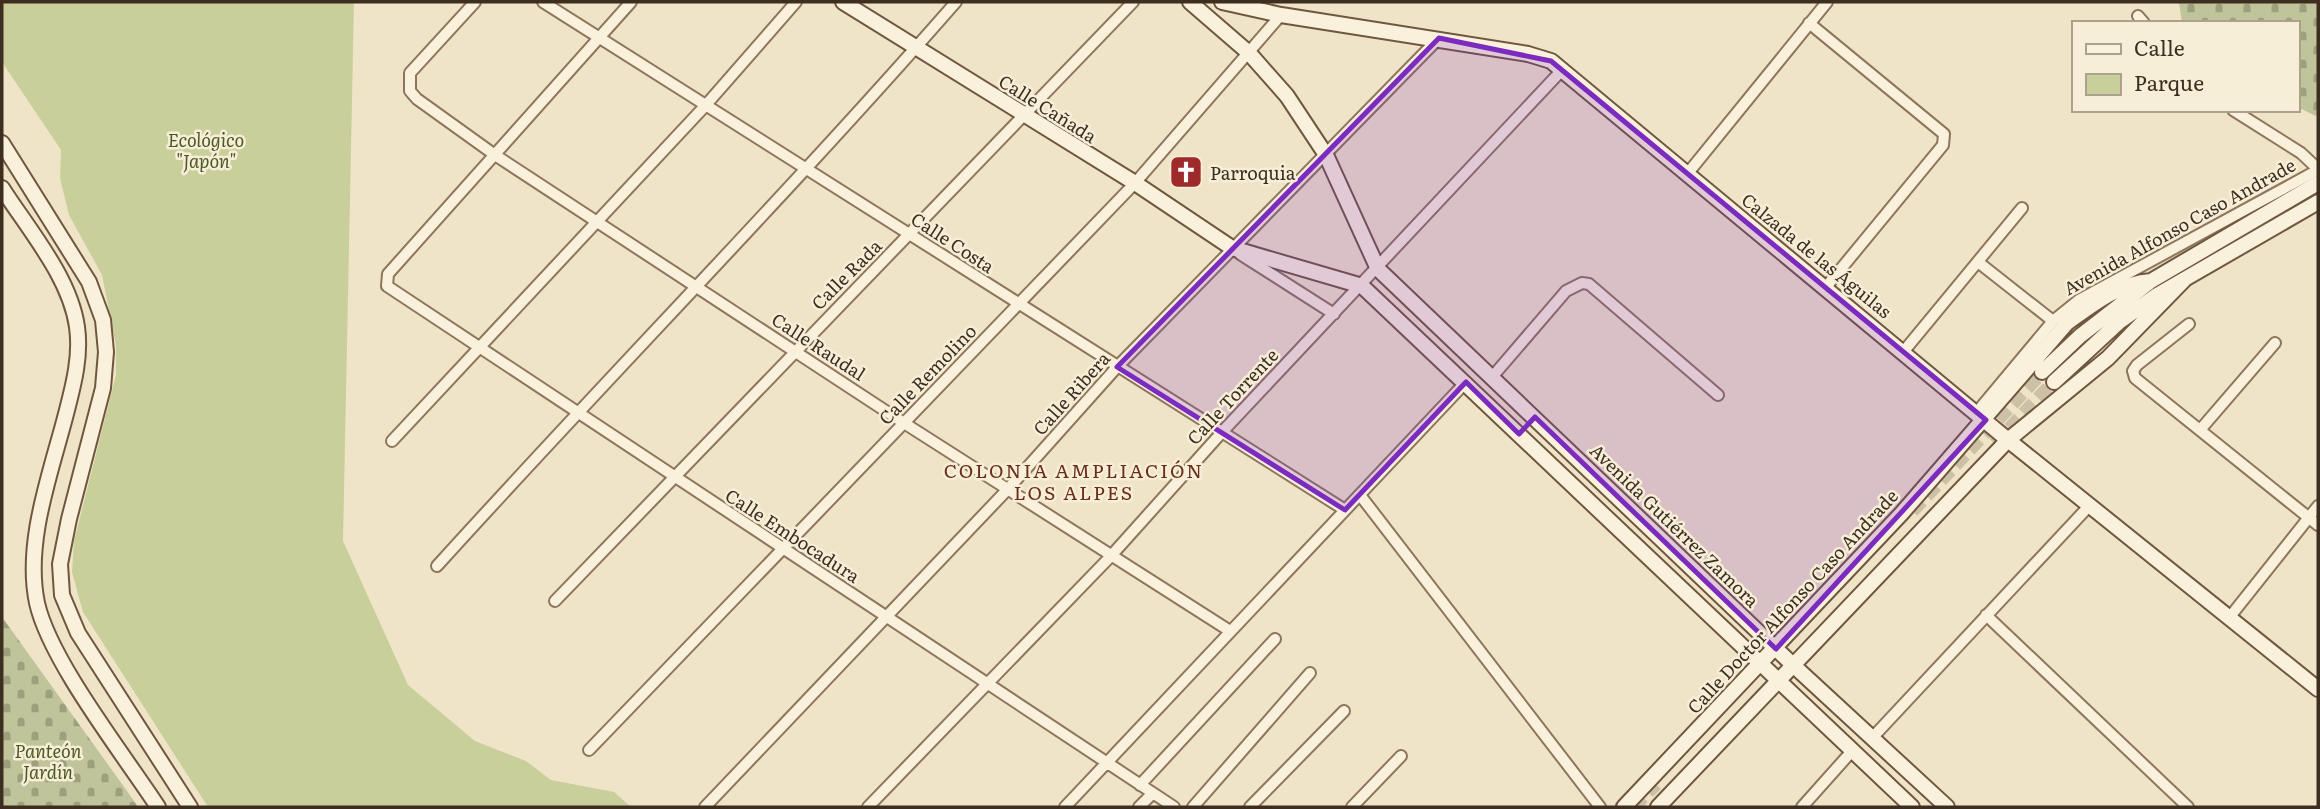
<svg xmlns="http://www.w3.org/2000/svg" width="2320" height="809" viewBox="0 0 2320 809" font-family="Literata,serif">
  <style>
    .green { fill: #c9cf9b }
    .cemetery { fill: url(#cemetery-stones) }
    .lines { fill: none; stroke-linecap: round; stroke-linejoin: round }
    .secondary-tunnel { stroke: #ccc0a6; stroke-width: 14; stroke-dasharray: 14 7; stroke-linecap: butt }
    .street-casing { stroke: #8d765c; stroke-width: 14 }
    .secondary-casing { stroke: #6f573f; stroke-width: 18 }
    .street { stroke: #faf1dc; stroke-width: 10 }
    .secondary { stroke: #faf1dc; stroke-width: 14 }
    .marked { fill: #7b2cbf; fill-opacity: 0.2; stroke: #7b2cbf; stroke-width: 5; stroke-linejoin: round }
    .labels { text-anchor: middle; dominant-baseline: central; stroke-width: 5; stroke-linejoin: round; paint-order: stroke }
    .street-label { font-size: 18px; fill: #3d2e20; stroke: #f7eed8 }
    .park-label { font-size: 18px; font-style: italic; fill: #4d5a26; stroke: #f7eed8 }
    .poi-label { font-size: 18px; fill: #3d2e20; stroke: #f7eed8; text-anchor: start }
    .neighbourhood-label { font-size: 19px; letter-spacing: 2px; fill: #6b2e1e; stroke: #f7eed8 }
  </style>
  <defs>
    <pattern id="cemetery-stones" width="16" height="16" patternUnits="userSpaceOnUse" patternTransform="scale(1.75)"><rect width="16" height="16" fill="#bfc49a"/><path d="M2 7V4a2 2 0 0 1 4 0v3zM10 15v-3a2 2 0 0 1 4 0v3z" fill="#9ca07d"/></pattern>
  </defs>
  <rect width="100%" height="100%" fill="#f0e4c8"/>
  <!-- green -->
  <path class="green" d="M 2,2 L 354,2 L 343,541 L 408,685 L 475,741 L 526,761 L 551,780 L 614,792 L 631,807 L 208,807 L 83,612 L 72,572 L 74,541 L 116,375 L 116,346 L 102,275 L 69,215 L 60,178 L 61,150 L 2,62 Z"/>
  <!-- cemetery -->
  <path class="cemetery" d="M 2179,2 L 2318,2 L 2318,117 L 2297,107 L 2297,23 L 2182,23 Z
    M 2,617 L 127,791 L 138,807 L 2,807 Z"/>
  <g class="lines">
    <!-- secondary-tunnel -->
    <path class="secondary-tunnel" d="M 1995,444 L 2054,382
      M 1912,511 L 2042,372
      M 1633,807 L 1656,784"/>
    <defs>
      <path id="street" d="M 475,2 L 410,73 L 410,91 L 417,99 L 495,155 L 904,423 L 1230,631
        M 543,2 L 1345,510
        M 631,2 L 388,274 L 387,286 L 1174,807
        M 2138,16 L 2144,23
        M 1809,23 L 1944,134 L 1943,145 L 1826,287
        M 2233,110 L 2301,153 L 2318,169
        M 1688,173 L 1827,2
        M 1240,254 L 1334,314
        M 1978,262 L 2053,321
        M 2189,324 L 2137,365 L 2133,371 L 2135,378 L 2318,525
        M 1904,351 L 2022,208
        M 1493,376 L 1566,291 L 1582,283 L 1589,284 L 1718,395
        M 1977,412 L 2053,321 L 2079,300 L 2318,170
        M 2200,430 L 2275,343
        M 392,441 L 705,106 L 796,2
        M 1360,495 L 1600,807
        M 437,566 C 608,377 788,194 956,2
        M 555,601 L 1133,2
        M 1986,615 L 2188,807
        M 2229,618 L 2318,506
        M 1873,737 L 2090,505
        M 589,750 L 1135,183 L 1281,15
        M 1140,785 L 1275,639
        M 705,807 L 1007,490 L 1117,367 L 1439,38
        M 868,807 L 1110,557 L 1223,431 L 1563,69
        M 1065,807 L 1466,382
        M 1139,807 L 1153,793
        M 1193,807 L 1310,673
        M 1250,807 L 1344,711
        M 1352,807 L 1401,756
        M 1802,807 L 1852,751"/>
      <path id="secondary" d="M 843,2 L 1135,183 L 1232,248 L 1362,286 L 1912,807
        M 1190,2 L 1249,53 L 1287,96 L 1326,155 L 1378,269 L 1793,665 L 1947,807
        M 1222,2 L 1281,15 L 1528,54 L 1551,61 L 2008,440 L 2318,689
        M 2,143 L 89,282 L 103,320 L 106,352 L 103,388 L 69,519 L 60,564 L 62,595 L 78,633 L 190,807
        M 2,188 C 28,229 70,277 77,327 C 81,355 74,383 67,410 C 52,470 24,541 37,603 C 50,661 124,755 158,807
        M 2042,372 L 2080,336 L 2151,281 L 2318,183
        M 2054,382 L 2119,322 L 2157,295 L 2318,202
        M 1624,807 L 1902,513 L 2067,323 C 2092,305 2119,283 2151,281
        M 1658,807 L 2008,440 L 2108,358 L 2184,280"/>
    </defs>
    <!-- street casing -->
    <use href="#street" class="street-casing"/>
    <!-- secondary casing -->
    <use href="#secondary" class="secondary-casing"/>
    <!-- street -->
    <use href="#street" class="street"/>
    <!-- secondary -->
    <use href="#secondary" class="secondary"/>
  </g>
  <!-- marked area -->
  <path class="marked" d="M 1439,38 L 1551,61 L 1986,420 L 1776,649 L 1535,417 L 1519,434 L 1466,382 L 1345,510 L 1117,367 Z"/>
  <!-- icons -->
  <defs>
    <symbol id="church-square" viewBox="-11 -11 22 22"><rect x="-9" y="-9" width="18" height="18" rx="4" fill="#9e2a2b" stroke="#f7eed8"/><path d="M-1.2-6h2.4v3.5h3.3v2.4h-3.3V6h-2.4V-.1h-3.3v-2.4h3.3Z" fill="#fff"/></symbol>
  </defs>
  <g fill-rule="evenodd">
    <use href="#church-square" x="1167" y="153" width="38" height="38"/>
  </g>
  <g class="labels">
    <!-- street labels -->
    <g class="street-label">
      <text transform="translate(1048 108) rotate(32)">Calle Cañada</text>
      <text transform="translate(2179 226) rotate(-29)">Avenida Alfonso Caso Andrade</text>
      <text transform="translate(953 242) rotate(33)">Calle Costa</text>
      <text transform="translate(1817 255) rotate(39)">Calzada de las Águilas</text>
      <text transform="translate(846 274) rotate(-45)">Calle Rada</text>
      <text transform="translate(819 346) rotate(33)">Calle Raudal</text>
      <text transform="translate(927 374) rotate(-46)">Calle Remolino</text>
      <text transform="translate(1071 393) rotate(-48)">Calle Ribera</text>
      <text transform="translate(1232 396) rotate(-47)">Calle Torrente</text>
      <text transform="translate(1675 525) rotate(44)">Avenida Gutiérrez Zamora</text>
      <text transform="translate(793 535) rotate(33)">Calle Embocadura</text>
      <text transform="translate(1792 601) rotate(-47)">Calle Doctor Alfonso Caso Andrade</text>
    </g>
    <!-- park labels -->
    <g class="park-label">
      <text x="206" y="139">Ecológico<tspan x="206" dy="21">"Japón"</tspan></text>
      <text x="48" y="750">Panteón<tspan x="48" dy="21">Jardín</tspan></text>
    </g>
    <!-- poi labels -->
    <g class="poi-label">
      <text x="1210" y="172">Parroquia</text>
    </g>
    <!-- neighbourhood labels -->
    <g class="neighbourhood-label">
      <text x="1074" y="470">COLONIA AMPLIACIÓN<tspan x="1074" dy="22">LOS ALPES</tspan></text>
    </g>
  </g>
  <!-- border -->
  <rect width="2320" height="809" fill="none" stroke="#3d2e20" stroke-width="7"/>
  <!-- legend -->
  <rect x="2072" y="21" width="228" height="91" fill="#f7eed8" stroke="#ada18e" stroke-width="2"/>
  <rect x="2086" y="44" width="35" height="10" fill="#faf1dc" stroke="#ada18e" stroke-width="2"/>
  <text x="2134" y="56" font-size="21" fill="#3d2e20">Calle</text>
  <rect x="2086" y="74" width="35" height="21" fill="#c9cf9b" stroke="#ada18e" stroke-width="2"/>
  <text x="2134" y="91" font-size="21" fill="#3d2e20">Parque</text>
</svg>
